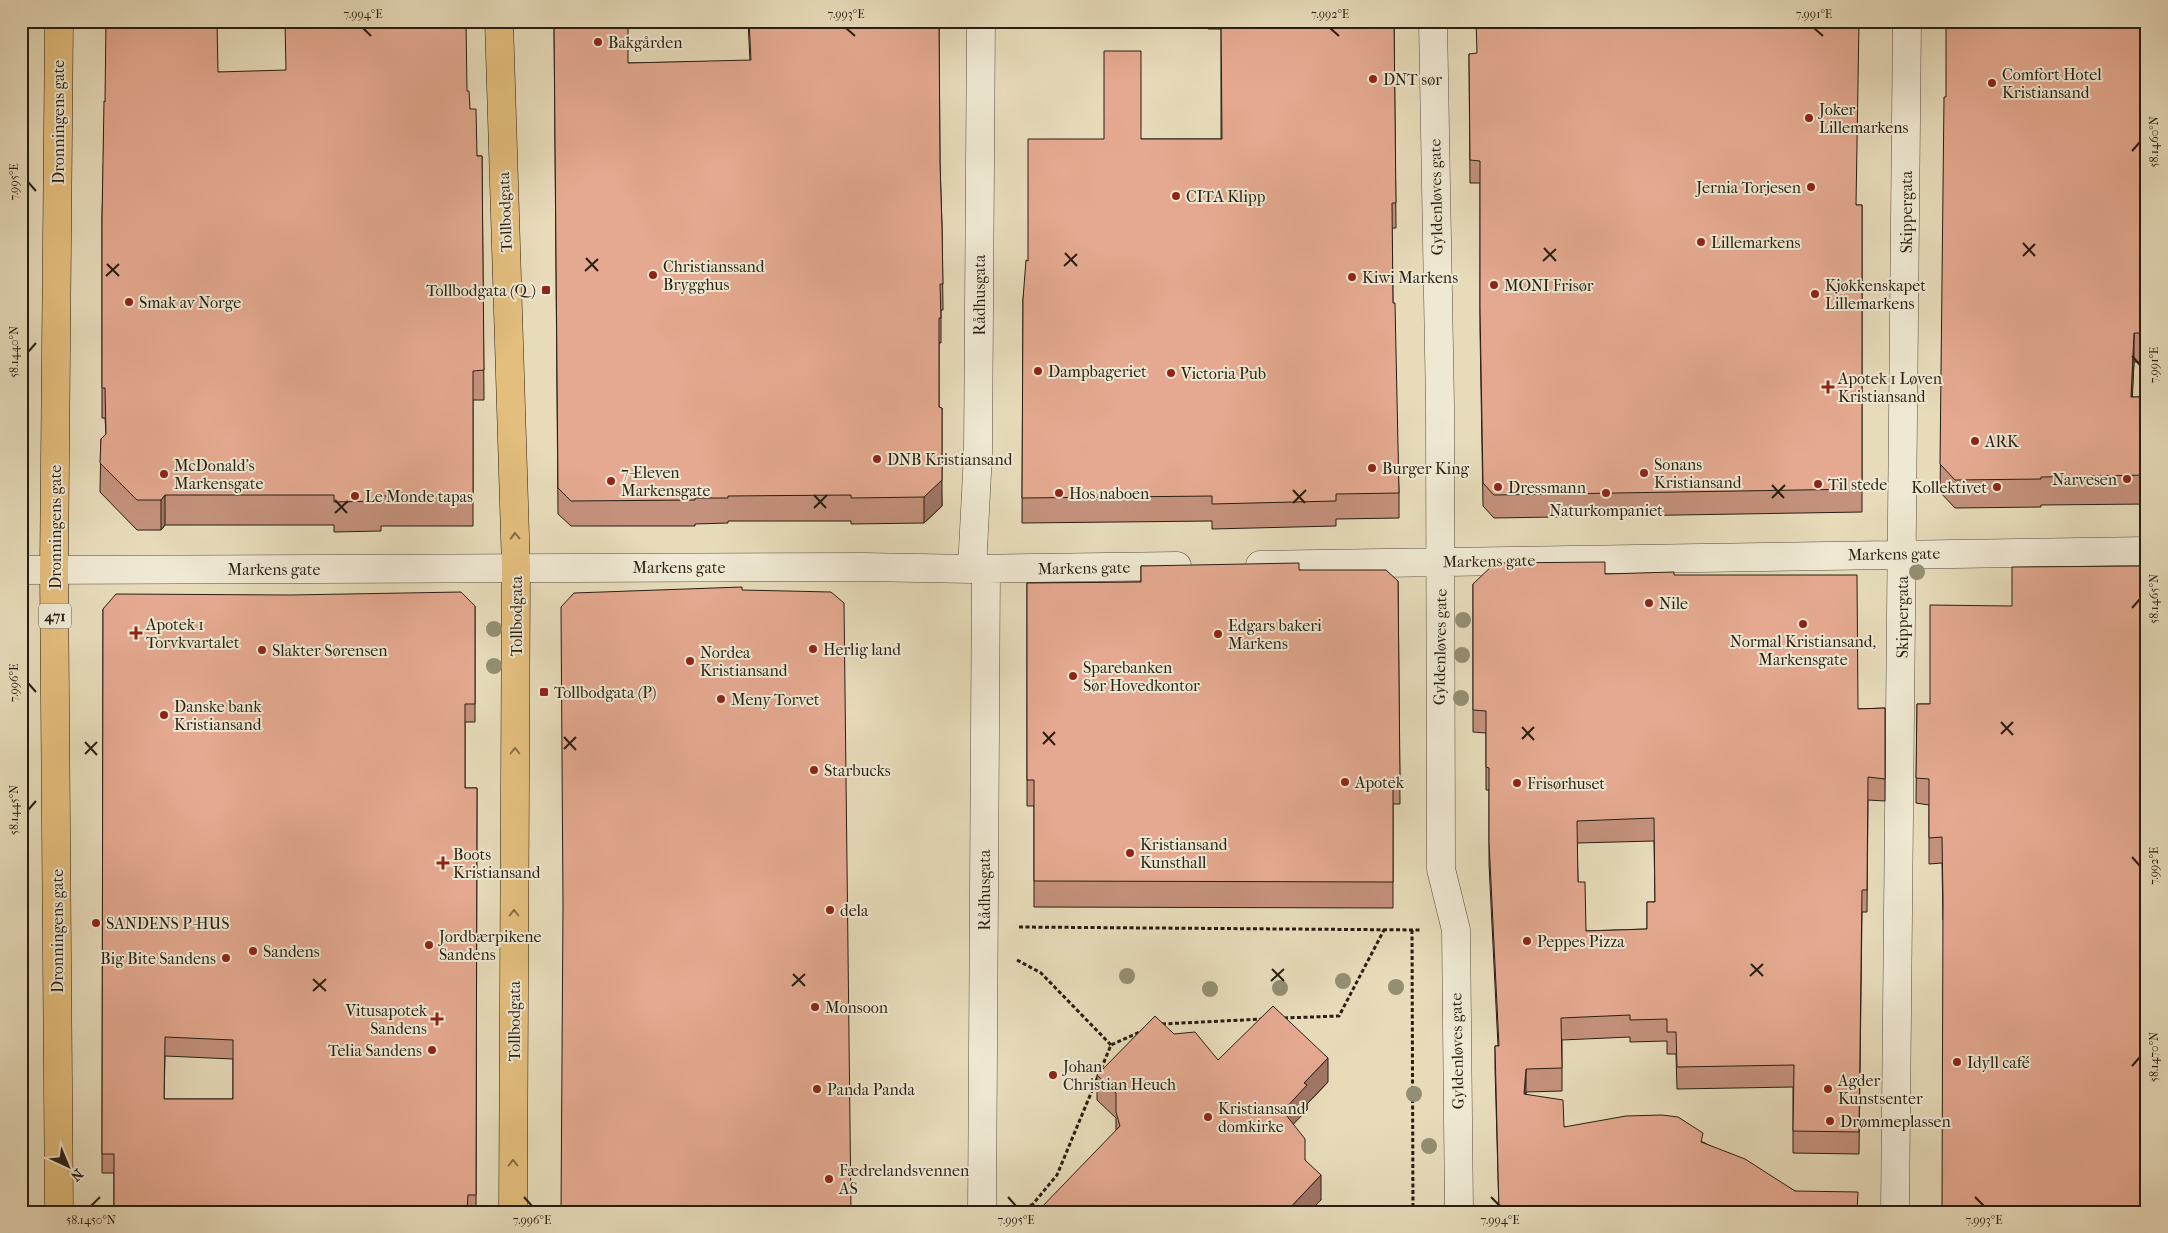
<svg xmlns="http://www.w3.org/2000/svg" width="2168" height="1233" viewBox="0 0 2168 1233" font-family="'IM FELL French Canon',serif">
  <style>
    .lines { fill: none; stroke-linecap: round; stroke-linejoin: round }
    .minor-casing { stroke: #584d3c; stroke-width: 29 }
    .major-casing { stroke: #281e12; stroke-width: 29 }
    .path { stroke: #281e12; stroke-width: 3; stroke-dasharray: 4 2.5; stroke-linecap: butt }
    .minor { stroke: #efe8d2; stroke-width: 28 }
    .major { stroke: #e4be7d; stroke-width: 28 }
    .tree { fill: #948e72 }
    .wall { fill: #c4917c; stroke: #281e12; fill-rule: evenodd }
    .shaded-wall { fill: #a07665; stroke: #281e12 }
    .building { fill: #e4a990; stroke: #281e12; fill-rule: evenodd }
    .oneway { stroke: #866e48 }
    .ticks { fill: none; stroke: #281e12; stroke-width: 2 }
    .poi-dot { fill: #8f2418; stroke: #efe8d2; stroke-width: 2 }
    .labels { text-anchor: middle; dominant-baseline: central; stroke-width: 4; stroke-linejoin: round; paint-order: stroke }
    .shield { fill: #efe8d2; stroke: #645b4c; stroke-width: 1 }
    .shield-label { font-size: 15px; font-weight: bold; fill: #281e12 }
    .poi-label { font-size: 16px; fill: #281e12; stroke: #efe8d2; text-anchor: start }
    .street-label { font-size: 16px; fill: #281e12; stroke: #efe8d2 }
    .neatline { fill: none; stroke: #281e12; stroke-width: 2 }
    .ticks-label { font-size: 12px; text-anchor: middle; fill: #281e12 }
  </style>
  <rect width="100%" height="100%" fill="#e7dbba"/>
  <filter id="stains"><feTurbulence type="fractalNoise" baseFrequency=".004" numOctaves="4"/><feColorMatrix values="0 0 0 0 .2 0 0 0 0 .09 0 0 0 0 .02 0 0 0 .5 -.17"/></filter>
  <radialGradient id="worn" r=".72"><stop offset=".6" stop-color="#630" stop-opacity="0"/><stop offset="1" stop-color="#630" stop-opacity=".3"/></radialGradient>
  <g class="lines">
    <defs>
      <path id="minor" d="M 1433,21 L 1440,405 L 1441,869 L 1456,930 L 1459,1212
        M 1260,565 L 2147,551
        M 972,569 L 978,454 L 981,21
        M 21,570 L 863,567 L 972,569 L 1177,566
        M 982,1212 L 986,569
        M 1895,1212 C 1901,815 1904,418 1907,21"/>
      <path id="major" d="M 59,21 L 54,571 L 59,1212
        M 499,21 L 516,568 L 513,1212"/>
    </defs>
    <!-- minor casing -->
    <use href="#minor" class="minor-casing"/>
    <!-- major casing -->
    <use href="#major" class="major-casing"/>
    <!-- path -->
    <path class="path" d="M 1019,927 L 1420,930
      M 1412,930 L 1413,1212
      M 1017,960 L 1041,973 L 1111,1045
      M 1284,1018 L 1339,1016 L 1384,930
      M 1162,1024 L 1263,1019
      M 1019,1212 L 1033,1204 L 1057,1175 L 1111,1045 L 1142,1031"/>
    <!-- minor -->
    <use href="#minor" class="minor"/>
    <!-- major -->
    <use href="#major" class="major"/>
  </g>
  <!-- trees -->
  <g class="tree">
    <circle cx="1917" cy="572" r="8"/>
    <circle cx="1463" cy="620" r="8"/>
    <circle cx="494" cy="629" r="8"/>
    <circle cx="1462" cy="655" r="8"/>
    <circle cx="494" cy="666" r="8"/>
    <circle cx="1461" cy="698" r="8"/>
    <circle cx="1127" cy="976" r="8"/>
    <circle cx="1343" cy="981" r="8"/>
    <circle cx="1396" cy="987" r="8"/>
    <circle cx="1280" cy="988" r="8"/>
    <circle cx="1210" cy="989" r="8"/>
    <circle cx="1414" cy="1094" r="8"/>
    <circle cx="1429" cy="1146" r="8"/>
  </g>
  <!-- wall -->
  <path class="wall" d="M 554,21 L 628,63 L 750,61 L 748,21 L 939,21 L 940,164 L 942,227 L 943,310 L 941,310 L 941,343 L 939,343 L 939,407 L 942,506 L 924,523 L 851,524 L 851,521 L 728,521 L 728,523 L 695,524 L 695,526 L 571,526 L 558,514 Z
    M 1208,21 L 1394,21 L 1396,228 L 1392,228 L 1393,303 L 1399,493 L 1399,518 L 1336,519 L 1336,526 L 1212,529 L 1212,521 L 1022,523 L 1023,299 L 1028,261 L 1141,139 L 1221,139 L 1221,29 L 1208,29 Z
    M 2147,21 L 2147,362 L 2134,362 L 2132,397 L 2147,397 L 2147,504 L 2041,505 L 2041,507 L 1955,508 L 1940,492 L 1946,97 Z
    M 1469,54 L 1857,205 L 1862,205 L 1862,512 L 1494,518 L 1483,506 L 1480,330 L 1480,183 L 1470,183 Z
    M 218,72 L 467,91 L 477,156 L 482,156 L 484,400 L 473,400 L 473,526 L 381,526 L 381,531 L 334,532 L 334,525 L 165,525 L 161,530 L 137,530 L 100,492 L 101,439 L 106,434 L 105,418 L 102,418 L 102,219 L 105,102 Z
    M 1141,566 L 1299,570 L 1398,581 L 1400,804 L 1393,804 L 1393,908 L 1034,907 L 1034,806 L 1027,806 L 1027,583 L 1141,582 Z
    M 2147,566 L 1943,920 L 1942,863 L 1929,864 L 1929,805 L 1916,803 L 1917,704 L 1930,704 L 2012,606 Z
    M 1605,574 L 1674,575 L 1858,709 L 1885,708 L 1885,801 L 1868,800 L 1867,912 L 1862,912 L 1859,1154 L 1793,1153 L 1793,1087 L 1677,1089 L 1676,1054 L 1667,1054 L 1667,1041 L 1630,1042 L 1630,1037 L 1562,1040 L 1562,1091 L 1526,1092 L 1526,1095 L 1564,1127 L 1703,1142 L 1795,1191 L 1858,1212 L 1499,1212 L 1495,1068 L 1495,1046 L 1498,1046 L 1489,864 L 1489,790 L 1486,790 L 1486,733 L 1473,732 L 1473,584 ZM 1654,841 L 1655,902 L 1647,902 L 1647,929 L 1586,931 L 1578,882 L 1577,843 Z
    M 475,606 L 475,722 L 465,722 L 465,788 L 477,788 L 476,1212 L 114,1212 L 114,1173 L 102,1173 L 103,609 ZM 165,1056 L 233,1059 L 233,1099 L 164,1099 Z
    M 1174,1034 L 1218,1060 L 1328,1082 L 1307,1104 L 1307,1110 L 1293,1124 L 1305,1160 L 1321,1200 L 1116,1130 L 1116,1118 L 1097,1100 L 1097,1075 Z"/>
  <!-- shaded-wall -->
  <path class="shaded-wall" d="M 2134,333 L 2134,362 L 2131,426 L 2131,397 Z
    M 942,408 L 942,506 L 924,523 L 924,497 Z
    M 165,495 L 165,525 L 161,530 L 161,500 Z
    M 1328,1058 L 1328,1082 L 1307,1104 L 1307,1110 L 1283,1135 L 1283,1111 L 1304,1083 Z
    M 1526,1069 L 1526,1092 L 1524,1117 L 1524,1094 Z
    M 1321,1175 L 1321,1200 L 1309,1212 L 1286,1212 Z"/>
  <!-- building -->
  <path class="building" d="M 106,21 L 217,21 L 218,72 L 286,70 L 285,21 L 466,21 L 467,91 L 469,91 L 470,109 L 476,109 L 477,156 L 482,156 L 484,370 L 473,371 L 473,496 L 381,496 L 381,501 L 334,502 L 334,495 L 165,495 L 161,500 L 137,500 L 100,463 L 101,439 L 106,434 L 105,388 L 102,388 L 102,219 L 104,101 L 105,102 Z
    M 554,21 L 628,21 L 628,63 L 751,60 L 749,21 L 939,21 L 940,164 L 942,227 L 943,284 L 940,284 L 941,318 L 939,318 L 939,407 L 942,408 L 942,480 L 924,497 L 851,498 L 851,495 L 728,496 L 728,498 L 695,498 L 695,500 L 571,501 L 558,488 Z
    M 1221,21 L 1394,21 L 1396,203 L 1392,203 L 1393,303 L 1395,303 L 1399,493 L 1336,494 L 1336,501 L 1212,504 L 1212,496 L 1022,498 L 1023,299 L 1026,260 L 1028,261 L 1028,139 L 1104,139 L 1104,51 L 1141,51 L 1141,139 L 1222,139 Z
    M 1476,21 L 1859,21 L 1856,205 L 1862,205 L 1862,489 L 1494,495 L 1483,483 L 1480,308 L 1480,161 L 1470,160 L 1469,54 L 1477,53 Z
    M 1946,21 L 2147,21 L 2147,333 L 2134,333 L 2131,397 L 2147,397 L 2147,475 L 2041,477 L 2041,479 L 1955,480 L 1940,464 L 1944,97 L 1946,97 Z
    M 1605,562 L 1605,574 L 1674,572 L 1674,575 L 1857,575 L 1858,709 L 1885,708 L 1885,779 L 1868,777 L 1867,890 L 1862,890 L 1859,1132 L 1793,1131 L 1794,1065 L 1677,1067 L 1676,1032 L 1667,1032 L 1667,1019 L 1630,1020 L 1630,1015 L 1561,1018 L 1562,1068 L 1526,1069 L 1524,1094 L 1563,1100 L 1564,1127 L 1626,1116 L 1662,1115 L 1678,1117 L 1703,1133 L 1701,1142 L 1745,1159 L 1795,1191 L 1858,1192 L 1857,1212 L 1499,1212 L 1495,1046 L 1499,1046 L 1489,842 L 1489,768 L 1486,767 L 1486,711 L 1473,710 L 1473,584 L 1495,563 ZM 1654,818 L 1655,902 L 1647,902 L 1647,929 L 1586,931 L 1585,882 L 1578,882 L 1577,821 Z
    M 1299,563 L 1299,570 L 1386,570 L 1398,581 L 1400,778 L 1393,778 L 1393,882 L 1034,881 L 1034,780 L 1027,780 L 1027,583 L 1141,582 L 1141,566 Z
    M 2147,566 L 2147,1212 L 1942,1212 L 1943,900 L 1942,837 L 1929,838 L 1929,779 L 1916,778 L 1917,704 L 1930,704 L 1930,605 L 2012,606 L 2012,567 Z
    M 742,587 L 742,590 L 831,592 L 844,603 L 851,1212 L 561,1212 L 563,905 L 561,607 L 574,593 Z
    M 461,592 L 475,606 L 475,704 L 465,704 L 465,788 L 477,788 L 476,1195 L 468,1195 L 467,1212 L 114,1212 L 114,1154 L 102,1154 L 103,609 L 116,594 L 290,595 ZM 165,1037 L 233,1040 L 233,1099 L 164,1099 Z
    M 1273,1006 L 1328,1058 L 1304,1083 L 1307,1085 L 1283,1111 L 1305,1139 L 1305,1160 L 1321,1175 L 1286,1212 L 1037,1212 L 1120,1126 L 1116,1112 L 1116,1093 L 1097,1075 L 1155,1016 L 1174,1034 L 1195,1032 L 1218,1060 Z"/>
  <!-- one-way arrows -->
  <defs><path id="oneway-chevron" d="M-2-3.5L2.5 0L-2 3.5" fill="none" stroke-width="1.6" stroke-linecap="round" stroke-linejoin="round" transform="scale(1.25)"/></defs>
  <g class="oneway">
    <use href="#oneway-chevron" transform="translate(515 536) rotate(-92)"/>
    <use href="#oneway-chevron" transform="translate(515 751) rotate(-90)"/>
    <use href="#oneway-chevron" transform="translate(514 913) rotate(-90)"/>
    <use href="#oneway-chevron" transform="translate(513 1163) rotate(-90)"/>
  </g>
  <!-- ticks -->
  <path class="ticks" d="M 363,28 L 371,36M 846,28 L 855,36M 1330,28 L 1339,36M 1814,28 L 1823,36M 2132,151 L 2140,142M 28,182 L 36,191M 2023,243 L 2035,256M 1544,248 L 1556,261M 1065,253 L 1077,266M 2023,256 L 2035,244M 586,258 L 598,271M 1543,261 L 1556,249M 107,264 L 119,276M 1064,266 L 1077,254M 585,271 L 598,259M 106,276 L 119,264M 28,352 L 36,343M 2132,356 L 2140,365M 1772,485 L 1784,498M 1293,490 L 1305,503M 814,495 L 826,508M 1772,498 L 1785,485M 335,500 L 347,513M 1293,503 L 1306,490M 814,508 L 827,495M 335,513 L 348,501M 2132,608 L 2140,599M 28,683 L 36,692M 2001,722 L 2013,735M 1522,727 L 1534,740M 1043,732 L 1055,745M 2001,734 L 2013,722M 564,737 L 576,750M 1522,739 L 1534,727M 85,742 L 97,755M 1043,744 L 1055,732M 564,749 L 576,737M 85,754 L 97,742M 28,810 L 36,801M 2132,857 L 2140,866M 1751,964 L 1763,976M 1272,969 L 1284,981M 793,974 L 805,986M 1750,976 L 1763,964M 313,979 L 326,991M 1271,981 L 1284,969M 792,986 L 805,974M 313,991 L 326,979M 2132,1066 L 2140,1057M 524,1197 L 532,1206M 1008,1197 L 1016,1206M 1491,1197 L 1500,1206M 1975,1197 L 1984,1206M 91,1206 L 100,1197"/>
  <!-- markers -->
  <g class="poi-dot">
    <circle cx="598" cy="42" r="5"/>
    <circle cx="1373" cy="79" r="5"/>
    <circle cx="1992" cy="83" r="5"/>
    <circle cx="1809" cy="118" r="5"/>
    <circle cx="1811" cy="187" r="5"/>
    <circle cx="1176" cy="196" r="5"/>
    <circle cx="1701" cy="242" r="5"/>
    <circle cx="653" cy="275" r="5"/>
    <circle cx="1352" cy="277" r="5"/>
    <circle cx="1494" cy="285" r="5"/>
    <rect x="541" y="285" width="10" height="10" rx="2.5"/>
    <circle cx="1815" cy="294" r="5"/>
    <circle cx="129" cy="302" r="5"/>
    <circle cx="1038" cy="371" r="5"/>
    <circle cx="1171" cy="373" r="5"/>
    <path d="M1825.5 379.5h5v5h5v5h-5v5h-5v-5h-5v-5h5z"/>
    <circle cx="1975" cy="441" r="5"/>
    <circle cx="877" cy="459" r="5"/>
    <circle cx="1372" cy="468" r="5"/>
    <circle cx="1644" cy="473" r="5"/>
    <circle cx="164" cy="474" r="5"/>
    <circle cx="2127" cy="479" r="5"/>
    <circle cx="611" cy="481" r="5"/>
    <circle cx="1818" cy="484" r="5"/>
    <circle cx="1498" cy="487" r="5"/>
    <circle cx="1997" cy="487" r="5"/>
    <circle cx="1059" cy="493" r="5"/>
    <circle cx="1606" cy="493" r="5"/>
    <circle cx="355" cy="496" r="5"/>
    <circle cx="1649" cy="603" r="5"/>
    <circle cx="1803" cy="624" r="5"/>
    <path d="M133.5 625.5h5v5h5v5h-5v5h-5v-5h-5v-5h5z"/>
    <circle cx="1218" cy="634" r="5"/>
    <circle cx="813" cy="649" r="5"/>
    <circle cx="262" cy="650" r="5"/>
    <circle cx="690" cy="661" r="5"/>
    <circle cx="1073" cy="676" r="5"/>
    <rect x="539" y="687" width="10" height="10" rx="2.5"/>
    <circle cx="721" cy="699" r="5"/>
    <circle cx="164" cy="715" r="5"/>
    <circle cx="814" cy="770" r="5"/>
    <circle cx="1345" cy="782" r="5"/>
    <circle cx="1517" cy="783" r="5"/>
    <circle cx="1130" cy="853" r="5"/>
    <path d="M440.5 855.5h5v5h5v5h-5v5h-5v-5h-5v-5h5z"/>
    <circle cx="830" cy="910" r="5"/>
    <circle cx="96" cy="923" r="5"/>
    <circle cx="1527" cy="941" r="5"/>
    <circle cx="429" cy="945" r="5"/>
    <circle cx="253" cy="951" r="5"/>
    <circle cx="226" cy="958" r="5"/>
    <circle cx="815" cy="1007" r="5"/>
    <path d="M434.5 1011.5h5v5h5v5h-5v5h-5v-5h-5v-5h5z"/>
    <circle cx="432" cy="1050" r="5"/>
    <circle cx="1957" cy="1062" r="5"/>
    <circle cx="1053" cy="1075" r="5"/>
    <circle cx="817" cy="1089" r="5"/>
    <circle cx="1828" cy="1089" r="5"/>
    <circle cx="1208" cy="1117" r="5"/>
    <circle cx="1830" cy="1121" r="5"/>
    <circle cx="829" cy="1179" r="5"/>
  </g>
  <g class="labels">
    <!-- shield labels -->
    <rect class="shield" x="39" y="603.5" width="32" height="25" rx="4"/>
    <g class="shield-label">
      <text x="55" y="616">471</text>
    </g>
    <!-- poi labels -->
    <g class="poi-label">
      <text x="608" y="42">Bakgården</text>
      <text x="2002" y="74">Comfort Hotel<tspan x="2002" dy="18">Kristiansand</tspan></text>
      <text x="1383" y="79">DNT sør</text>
      <text x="1819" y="109">Joker<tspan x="1819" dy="18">Lillemarkens</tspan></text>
      <text x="1801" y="187" text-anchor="end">Jernia Torjesen</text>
      <text x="1186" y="196">CITA Klipp</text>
      <text x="1711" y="242">Lillemarkens</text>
      <text x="663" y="266">Christianssand<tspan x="663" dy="18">Brygghus</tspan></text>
      <text x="1362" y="277">Kiwi Markens</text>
      <text x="1504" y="285">MONI Frisør</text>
      <text x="1825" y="285">Kjøkkenskapet<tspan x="1825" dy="18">Lillemarkens</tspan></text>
      <text x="536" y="290" text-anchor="end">Tollbodgata (Q)</text>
      <text x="139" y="302">Smak av Norge</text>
      <text x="1048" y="371">Dampbageriet</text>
      <text x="1181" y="373">Victoria Pub</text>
      <text x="1838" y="378">Apotek 1 Løven<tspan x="1838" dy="18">Kristiansand</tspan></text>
      <text x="1985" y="441">ARK</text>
      <text x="887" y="459">DNB Kristiansand</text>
      <text x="1654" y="464">Sonans<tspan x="1654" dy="18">Kristiansand</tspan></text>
      <text x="174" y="465">McDonald's<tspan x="174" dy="18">Markensgate</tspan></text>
      <text x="1382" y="468">Burger King</text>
      <text x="621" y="472">7-Eleven<tspan x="621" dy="18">Markensgate</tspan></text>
      <text x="2117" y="479" text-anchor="end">Narvesen</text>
      <text x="1828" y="484">Til stede</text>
      <text x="1508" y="487">Dressmann</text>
      <text x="1987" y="487" text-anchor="end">Kollektivet</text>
      <text x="1069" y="493">Hos naboen</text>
      <text x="365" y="496">Le Monde tapas</text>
      <text x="1606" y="510" text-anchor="middle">Naturkompaniet</text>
      <text x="1659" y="603">Nile</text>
      <text x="146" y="624">Apotek 1<tspan x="146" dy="18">Torvkvartalet</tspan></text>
      <text x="1228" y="625">Edgars bakeri<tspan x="1228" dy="18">Markens</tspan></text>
      <text x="1803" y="641" text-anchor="middle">Normal Kristiansand,<tspan x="1803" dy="18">Markensgate</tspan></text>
      <text x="823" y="649">Herlig land</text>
      <text x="272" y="650">Slakter Sørensen</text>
      <text x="700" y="652">Nordea<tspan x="700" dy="18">Kristiansand</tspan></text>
      <text x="1083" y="667">Sparebanken<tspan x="1083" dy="18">Sør Hovedkontor</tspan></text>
      <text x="554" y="692">Tollbodgata (P)</text>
      <text x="731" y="699">Meny Torvet</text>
      <text x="174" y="706">Danske bank<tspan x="174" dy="18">Kristiansand</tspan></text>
      <text x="824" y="770">Starbucks</text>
      <text x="1355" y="782">Apotek</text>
      <text x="1527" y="783">Frisørhuset</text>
      <text x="1140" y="844">Kristiansand<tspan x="1140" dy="18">Kunsthall</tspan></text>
      <text x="453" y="854">Boots<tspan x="453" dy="18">Kristiansand</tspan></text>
      <text x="840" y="910">dela</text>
      <text x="106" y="923">SANDENS P-HUS</text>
      <text x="439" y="936">Jordbærpikene<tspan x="439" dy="18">Sandens</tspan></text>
      <text x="1537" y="941">Peppes Pizza</text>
      <text x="263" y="951">Sandens</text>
      <text x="216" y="958" text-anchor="end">Big Bite Sandens</text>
      <text x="825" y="1007">Monsoon</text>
      <text x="427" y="1010" text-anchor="end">Vitusapotek<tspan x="427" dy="18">Sandens</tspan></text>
      <text x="422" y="1050" text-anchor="end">Telia Sandens</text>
      <text x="1967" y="1062">Idyll café</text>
      <text x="1063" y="1066">Johan<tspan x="1063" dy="18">Christian Heuch</tspan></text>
      <text x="1838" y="1080">Agder<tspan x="1838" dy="18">Kunstsenter</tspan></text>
      <text x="827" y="1089">Panda Panda</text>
      <text x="1218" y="1108">Kristiansand<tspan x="1218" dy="18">domkirke</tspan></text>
      <text x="1840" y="1121">Drømmeplassen</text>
      <text x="839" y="1170">Fædrelandsvennen<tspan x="839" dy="18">AS</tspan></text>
    </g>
    <!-- street labels -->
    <g class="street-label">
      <text transform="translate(58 122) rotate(-90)">Dronningens gate</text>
      <text transform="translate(1436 197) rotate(-91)">Gyldenløves gate</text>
      <text transform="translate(505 212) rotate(-92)">Tollbodgata</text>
      <text transform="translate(1906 212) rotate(-90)">Skippergata</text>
      <text transform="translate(979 295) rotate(-90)">Rådhusgata</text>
      <text transform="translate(55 527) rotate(-90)">Dronningens gate</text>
      <text transform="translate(1894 554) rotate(-1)">Markens gate</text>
      <text transform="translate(1489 561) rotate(-1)">Markens gate</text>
      <text x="679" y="567">Markens gate</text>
      <text transform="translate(1084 568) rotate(-1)">Markens gate</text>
      <text x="274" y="569">Markens gate</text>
      <text transform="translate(516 616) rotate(-90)">Tollbodgata</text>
      <text transform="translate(1902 617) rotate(-90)">Skippergata</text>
      <text transform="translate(1440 647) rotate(-89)">Gyldenløves gate</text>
      <text transform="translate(984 890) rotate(-90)">Rådhusgata</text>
      <text transform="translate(57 931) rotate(-90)">Dronningens gate</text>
      <text transform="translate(514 1021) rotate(-90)">Tollbodgata</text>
      <text transform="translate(1457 1051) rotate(-91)">Gyldenløves gate</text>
    </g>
  </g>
  <!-- margin -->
  <rect width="2168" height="1233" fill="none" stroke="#e7dbba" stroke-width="55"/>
  <!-- north arrow -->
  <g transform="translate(68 1166) rotate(136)" stroke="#efe8d2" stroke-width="4" paint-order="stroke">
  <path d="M0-4L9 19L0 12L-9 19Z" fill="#281e12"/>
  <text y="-8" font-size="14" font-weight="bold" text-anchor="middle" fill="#281e12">N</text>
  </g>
  <rect x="28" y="28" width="2112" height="1178" class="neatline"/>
  <g class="ticks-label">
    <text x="363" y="18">7.994°E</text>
    <text x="846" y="18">7.993°E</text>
    <text x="1330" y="18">7.992°E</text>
    <text x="1814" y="18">7.991°E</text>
    <text transform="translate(2154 142) rotate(-90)" y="4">58.1460°N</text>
    <text transform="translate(14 182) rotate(-90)" y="4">7.995°E</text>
    <text transform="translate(14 352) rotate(-90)" y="4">58.1440°N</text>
    <text transform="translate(2154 365) rotate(-90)" y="4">7.991°E</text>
    <text transform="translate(2154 599) rotate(-90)" y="4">58.1465°N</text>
    <text transform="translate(14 683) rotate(-90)" y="4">7.996°E</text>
    <text transform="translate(14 810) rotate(-90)" y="4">58.1445°N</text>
    <text transform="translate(2154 866) rotate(-90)" y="4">7.992°E</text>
    <text transform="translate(2154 1057) rotate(-90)" y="4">58.1470°N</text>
    <text x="91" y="1224">58.1450°N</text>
    <text x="532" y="1224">7.996°E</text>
    <text x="1016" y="1224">7.995°E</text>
    <text x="1500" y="1224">7.994°E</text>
    <text x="1984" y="1224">7.993°E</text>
  </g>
  <rect width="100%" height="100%" filter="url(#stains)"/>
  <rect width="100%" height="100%" fill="url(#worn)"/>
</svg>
